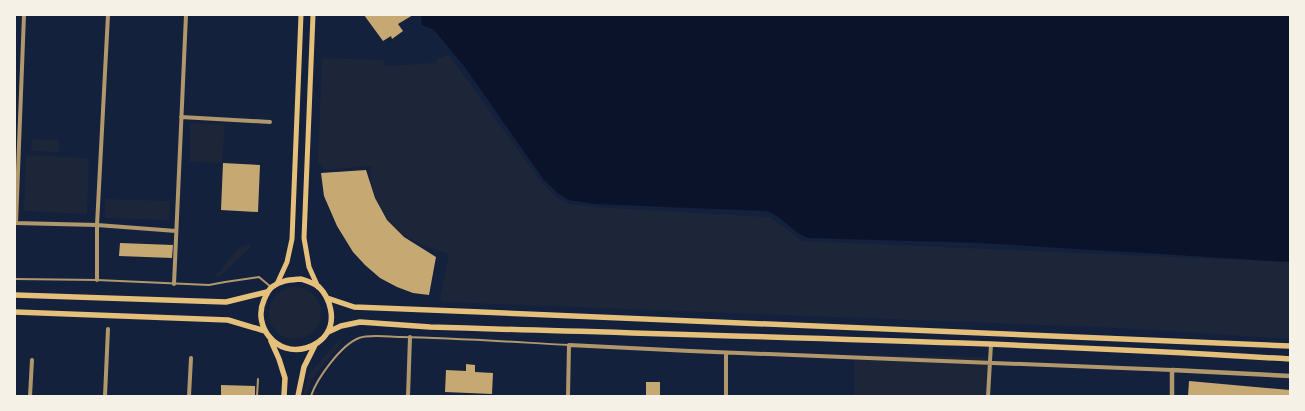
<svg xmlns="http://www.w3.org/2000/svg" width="1305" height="411" viewBox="0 0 1305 411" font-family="'Fira Sans',sans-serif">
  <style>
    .green { fill: #1d2539 }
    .water { fill: #0b132b }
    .building { fill: #c6a872 }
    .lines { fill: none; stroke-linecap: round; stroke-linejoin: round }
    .service { stroke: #b1986c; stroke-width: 2 }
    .minor { stroke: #b1986c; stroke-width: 4 }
    .tertiary { stroke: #b1986c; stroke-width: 4.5 }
    .secondary { stroke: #e5c07b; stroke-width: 5 }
    .primary { stroke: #e5c07b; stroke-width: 5.5 }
  </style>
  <rect width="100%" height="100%" fill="#14213d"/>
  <!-- green -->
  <path class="green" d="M 449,55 L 542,183 L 557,197 L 569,204 L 595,207 L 770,217 L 802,241 L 1290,262 L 1290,339 L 1119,328 L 442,302 L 440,298 L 449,254 C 435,249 418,245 406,236 C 388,224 375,203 371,182 C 371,177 371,171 371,166 L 325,170 L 318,163 L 322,58 L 384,60 L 384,66 L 436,63 L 438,58 Z
    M 190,123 L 225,124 L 222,163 L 190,162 Z
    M 32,139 L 59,140 L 59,152 L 31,151 Z
    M 26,155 L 89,158 L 87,214 L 24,211 Z
    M 105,199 L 170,201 L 169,220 L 105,218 Z
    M 249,244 L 251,247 L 218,278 L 214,274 L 219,272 L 239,247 Z
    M269 313a26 26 0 1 1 52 0a26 26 0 1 1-52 0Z
    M 339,340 L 342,342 L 311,380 L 307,396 L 303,396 L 308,375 Z
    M 854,355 L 987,357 L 986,396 L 854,396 Z"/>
  <!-- water -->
  <path class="water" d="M 422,15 L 1290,15 L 1290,262 L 981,243 L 808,238 C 791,232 782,215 766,211 L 594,204 L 569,200 L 559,194 L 544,180 L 464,66 L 434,30 L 422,25 L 421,21 Z"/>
  <!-- building -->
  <path class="building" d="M 364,15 L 413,15 L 398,24 L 403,31 L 392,39 L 391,36 L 383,41 Z
    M 223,163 L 260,165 L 258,212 L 221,210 Z
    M 366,170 L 375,198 L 387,220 L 404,237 L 436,257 L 429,295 L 413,293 L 397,287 L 380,278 L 365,265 L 353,252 L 337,226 L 324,196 L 321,173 Z
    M 120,243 L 173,245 L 172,258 L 119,256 Z
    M 466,364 L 475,365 L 475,372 L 493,373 L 492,394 L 445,392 L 446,370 L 466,371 Z
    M 1189,381 L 1290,390 L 1290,396 L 1188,396 Z
    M 646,382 L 660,382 L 660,396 L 646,396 Z
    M 221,385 L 255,386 L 255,396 L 221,396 Z"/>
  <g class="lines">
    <!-- service -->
    <path class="service" d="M 15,279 L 97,280 L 209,285 L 225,282 L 259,277 L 271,287
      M 257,396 L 258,379
      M 311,396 C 317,378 341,345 359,338 C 369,334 390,337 401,337 C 457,338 513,342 569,345"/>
    <!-- minor -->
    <path class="minor" d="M 181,117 L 270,122
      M 15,223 L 97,225 L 176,231
      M 16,223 L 24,15
      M 97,280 L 97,225 L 108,15
      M 174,284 L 186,15
      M 30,396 L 32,360
      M 105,396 L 108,329
      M 189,396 L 191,358
      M 408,396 L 410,337
      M 568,396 L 569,345 L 690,351 L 1172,370
      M 726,396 L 726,353
      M 988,396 L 991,344"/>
    <!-- tertiary -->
    <path class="tertiary" d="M 1172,396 L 1172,370 L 1290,376"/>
    <!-- secondary -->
    <path class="secondary" d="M 313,15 L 304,238 L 309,267 L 318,287
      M 277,284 L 287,262 L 292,239 L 301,15"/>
    <!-- primary -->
    <path class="primary" d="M 301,279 C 307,281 314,283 319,287 C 330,298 336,319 327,333 C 323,340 314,346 306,348 C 277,357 252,326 264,300 C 266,295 268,290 272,287 C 281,280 291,280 301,279 Z
      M 15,295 L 226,302 L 267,292
      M 327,298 L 354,307 L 481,312 L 1290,346
      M 15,312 L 228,320 L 265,331
      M 328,332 L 341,326 L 360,322 L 430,327 C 717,336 1004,341 1290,359
      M 271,341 L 279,359 L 285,378 L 284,396
      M 298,396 L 304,367 L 315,345"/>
  </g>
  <!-- border -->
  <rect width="1305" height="411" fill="none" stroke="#f6f1e7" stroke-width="32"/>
</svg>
